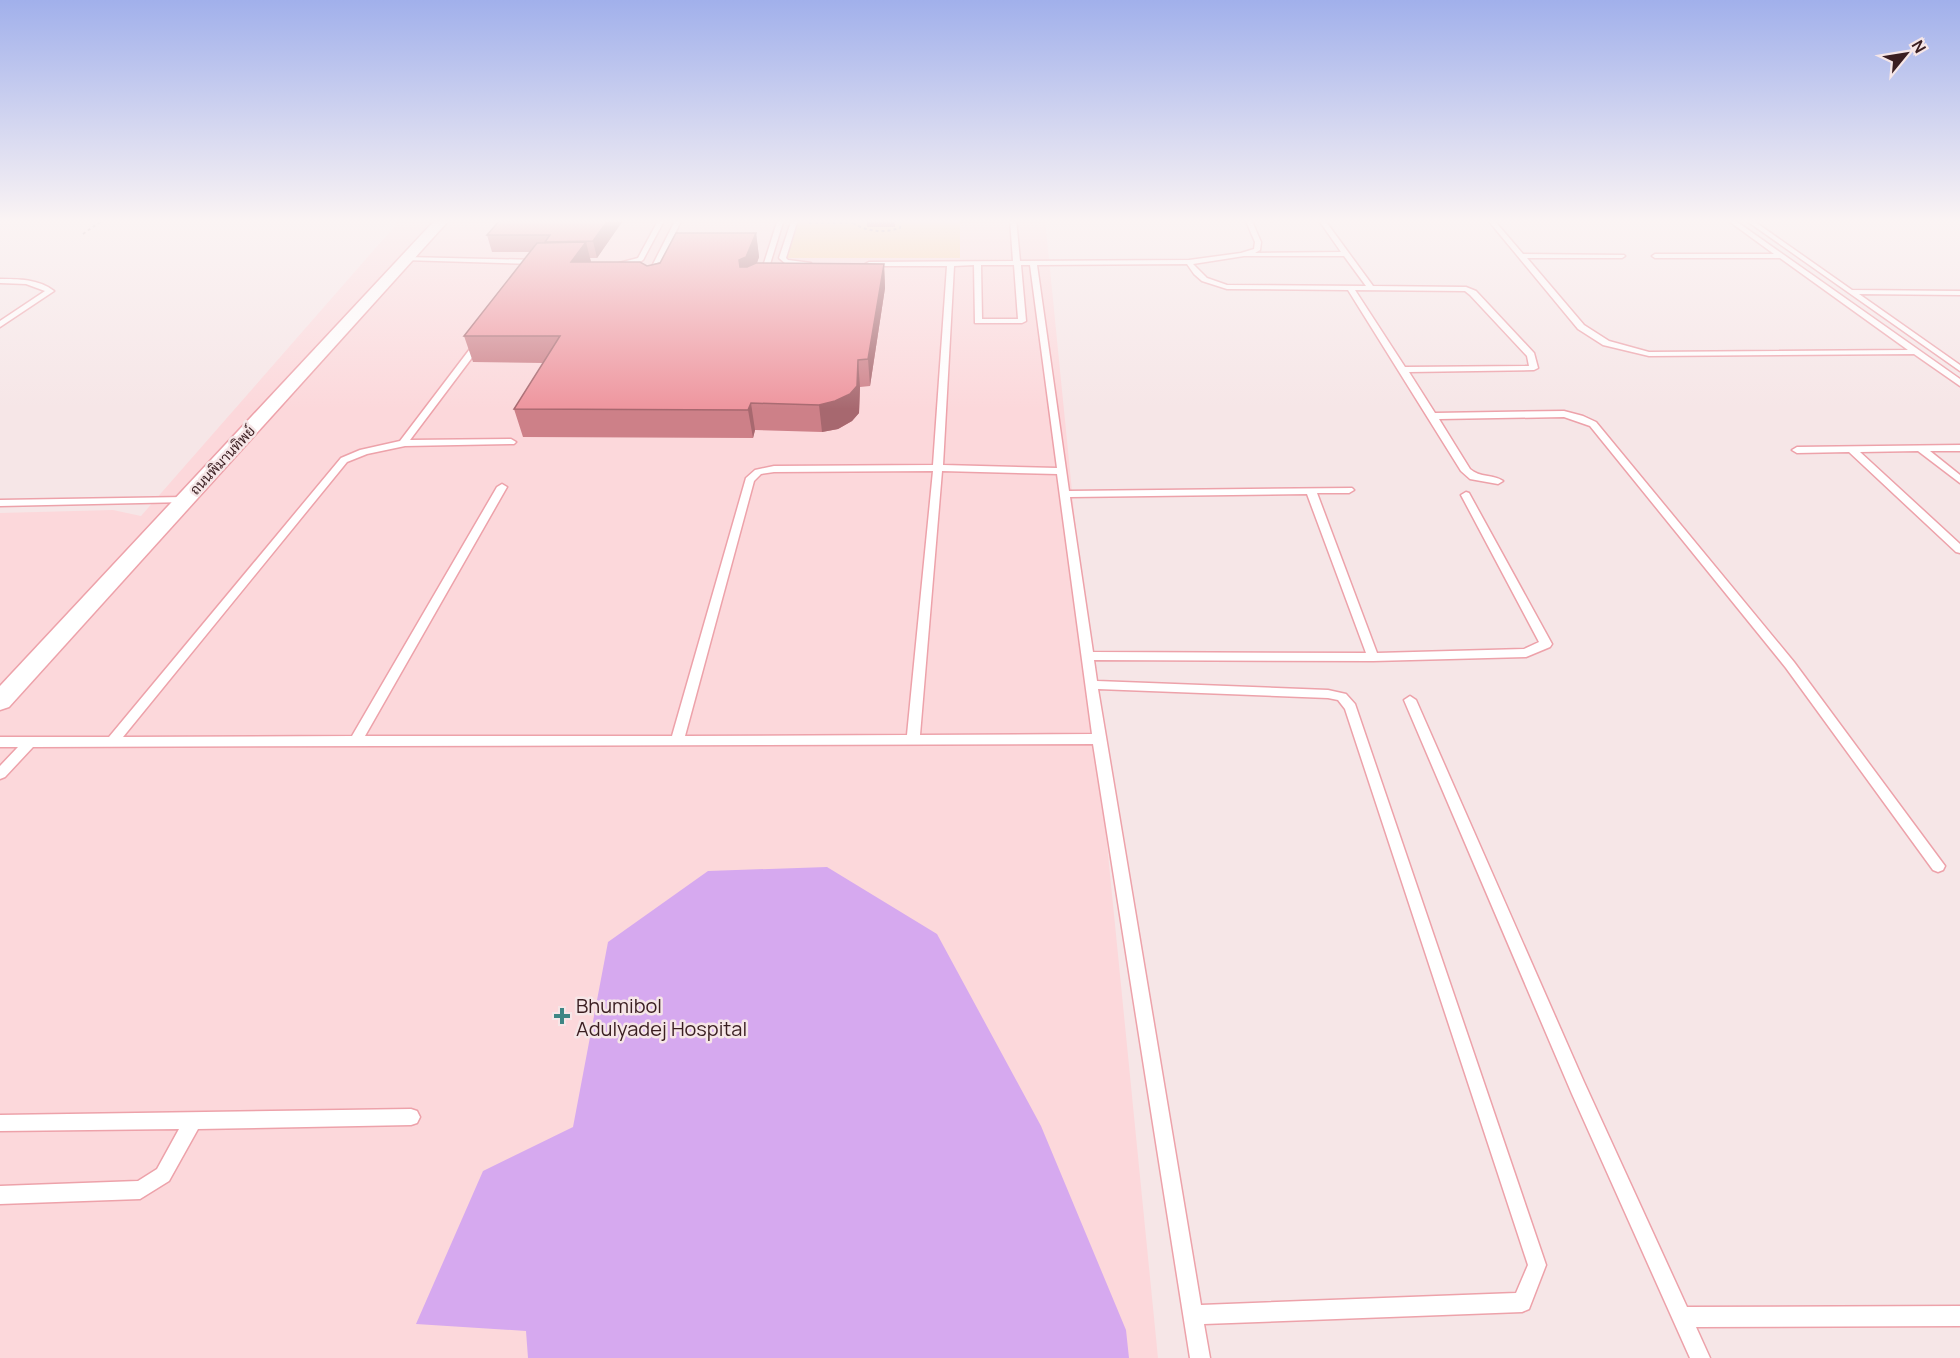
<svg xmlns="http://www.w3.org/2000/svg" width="1960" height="1358" viewBox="0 0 1960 1358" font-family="Manrope,Sarabun,sans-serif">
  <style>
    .built { fill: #fcd8db }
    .green { fill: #f9d3a3 }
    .water { fill: #d6a9ef }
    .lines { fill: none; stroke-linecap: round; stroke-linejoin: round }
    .service-casing { stroke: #eda2aa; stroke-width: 3 }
    .minor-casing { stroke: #eda2aa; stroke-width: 3 }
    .path { stroke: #a99496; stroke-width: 2; stroke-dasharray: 3 3; stroke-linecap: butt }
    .service { fill: #fff; fill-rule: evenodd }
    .minor { fill: #fff; fill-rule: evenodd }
    .wall { fill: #cd8088 }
    .shaded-wall { fill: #a7686f }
    .building { fill: #ee959e; stroke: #a7686f; stroke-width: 1.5 }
    .poi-dot { fill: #3e8684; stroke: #f6e6e7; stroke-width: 2 }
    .labels { text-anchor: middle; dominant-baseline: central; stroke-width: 5; stroke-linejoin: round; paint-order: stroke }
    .far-street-label { font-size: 14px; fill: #3a1e21; stroke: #f6e6e7 }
    .near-poi-label { font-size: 20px; fill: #3a1e21; stroke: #f6e6e7; text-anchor: start }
  </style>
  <rect width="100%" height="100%" fill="#f6e6e7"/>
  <!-- built -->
  <path class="built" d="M 401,219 L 1045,219 L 1158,1358 L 0,1358 L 0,513 L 113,510 L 141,516 Z"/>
  <!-- green -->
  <path class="green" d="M 795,219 L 960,219 L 960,258 L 782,258 Z"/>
  <!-- water -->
  <path class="water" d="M 827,867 L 937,934 L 1041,1126 L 1126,1330 L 1129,1358 L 528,1358 L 526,1331 L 416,1324 L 483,1171 L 573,1127 L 608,942 L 708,871 Z"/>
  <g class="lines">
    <defs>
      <path id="service" d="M 659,219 L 665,219 L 643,260 L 636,264 L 619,265 L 619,263 L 638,258 Z
        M 676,219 L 682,219 L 654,278 L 647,280 L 646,278 Z
        M 778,219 L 784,219 L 766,277 L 759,279 Z
        M 792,219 L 798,219 L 786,258 L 788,260 L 811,263 L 811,265 L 786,264 L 779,258 Z
        M 1010,219 L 1016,219 L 1020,261 L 1189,260 L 1241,253 L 1254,249 L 1255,242 L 1245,219 L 1251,219 L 1261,242 L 1260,250 L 1255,253 L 1341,252 L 1318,219 L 1324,219 L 1373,286 L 1466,287 L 1476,291 L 1534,353 L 1538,368 L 1534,370 L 1409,372 L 1435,413 L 1564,411 L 1583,416 L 1596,422 L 1794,662 L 1945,866 L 1943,870 L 1938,872 L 1933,870 L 1786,668 L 1590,426 L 1564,417 L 1439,419 L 1470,469 C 1480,478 1493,474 1503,481 L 1498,484 L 1470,479 L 1461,471 L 1348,290 L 1227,289 L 1202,281 L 1194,274 L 1187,264 L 1037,265 L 1069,491 L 1352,488 L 1354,490 L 1349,493 L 1317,493 L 1377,653 L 1524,649 L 1539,642 L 1461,495 L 1466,492 L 1469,493 L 1552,644 L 1550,647 L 1526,657 L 1373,661 L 1094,660 L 1097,681 L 1328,690 L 1346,694 L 1355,704 L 1546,1265 L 1529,1309 L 1522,1312 L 1204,1324 L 1210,1358 L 1190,1358 L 1093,744 L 33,747 L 5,777 L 0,779 L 0,766 L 18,747 L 0,747 L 0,737 L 109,737 L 341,458 L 360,450 L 400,441 L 476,341 L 479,341 L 483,343 L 410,440 L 511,439 L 516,442 L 514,444 L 405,446 L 367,454 L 347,462 L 123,737 L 352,736 L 497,487 L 502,484 L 507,487 L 365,736 L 672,736 L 746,478 L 755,470 L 774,466 L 933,465 L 947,266 L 869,266 L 865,264 L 869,262 L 1013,261 ZM 1244,256 L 1344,256 L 1366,286 L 1227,285 L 1207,278 L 1193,264 ZM 974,265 L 975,323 L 1022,323 L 1026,321 L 1021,265 L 1030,265 L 1057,468 L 943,465 L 954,266 ZM 981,265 L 1014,265 L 1018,319 L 982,319 ZM 1355,290 L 1465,291 L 1470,295 L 1527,356 L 1529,366 L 1405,367 ZM 933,471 L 907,735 L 685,736 L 754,481 L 761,474 L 774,472 ZM 942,471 L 1057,474 L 1092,734 L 920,735 ZM 1307,494 L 1366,653 L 1093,652 L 1070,497 ZM 1098,689 L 1328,698 L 1338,700 L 1345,709 L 1528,1265 L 1516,1293 L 1201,1305 Z
        M 1487,219 L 1493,219 L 1523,254 L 1624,255 L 1625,256 L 1622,258 L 1527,258 L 1584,325 L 1609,341 L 1649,352 L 1908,350 L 1780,258 L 1655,258 L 1652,256 L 1655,254 L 1774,254 L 1726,219 L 1733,219 L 1960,379 L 1960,386 L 1914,354 L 1649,356 L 1603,345 L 1578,329 Z
        M 1744,219 L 1751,219 L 1852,290 L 1960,291 L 1960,295 L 1859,294 L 1960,365 L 1960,371 Z
        M 406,257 L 537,260 L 541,262 L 537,264 L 404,260 L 404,258 Z
        M 0,279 C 18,279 39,279 54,291 L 0,327 L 0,321 L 45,291 L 26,284 L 0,283 Z
        M 1960,445 L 1960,451 L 1930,451 L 1960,475 L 1960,483 L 1918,451 L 1860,452 L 1960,544 L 1960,553 L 1956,552 L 1849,452 L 1797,453 L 1792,450 L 1797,447 Z
        M 185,497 L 188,498 L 188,502 L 0,506 L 0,500 Z
        M 1410,696 L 1416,700 L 1584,1082 L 1687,1307 L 1960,1306 L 1960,1326 L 1696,1327 L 1710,1358 L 1690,1358 L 1572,1094 L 1404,700 Z
        M 411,1109 L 417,1111 L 420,1117 L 417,1123 L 411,1125 L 198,1129 L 169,1181 L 140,1199 L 0,1204 L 0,1186 L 138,1181 L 157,1169 L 179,1129 L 0,1131 L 0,1115 Z"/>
      <path id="minor" d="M 436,219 L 450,219 L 9,707 L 0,710 L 0,686 Z"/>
    </defs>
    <!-- service casing -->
    <use href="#service" class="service-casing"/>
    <!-- minor casing -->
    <use href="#minor" class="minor-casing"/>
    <!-- path -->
    <path class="path" d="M 809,223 L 853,223 L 860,219
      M 853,223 C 867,232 884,233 900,228 L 901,219
      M 83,234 L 104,219"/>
    <!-- service -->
    <use href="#service" class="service"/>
    <!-- minor -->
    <use href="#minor" class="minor"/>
  </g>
  <!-- wall -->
  <path class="wall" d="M 624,219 L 597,258 L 590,258 L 591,262 L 647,266 L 756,233 L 759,257 L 757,263 L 884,264 L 885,288 L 870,386 L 860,387 L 859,413 L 852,421 L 838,429 L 822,432 L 755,430 L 753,438 L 523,437 L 514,409 L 543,363 L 473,362 L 464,336 L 530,252 L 492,252 L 487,235 Z
    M 867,219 L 896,219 L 895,227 L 867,227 Z"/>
  <!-- shaded-wall -->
  <path class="shaded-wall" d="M 609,219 L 624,219 L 597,258 L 593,241 Z
    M 756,233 L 759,257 L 750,282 L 740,267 L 739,260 Z
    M 586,242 L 592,266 L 571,262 Z
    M 884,264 L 885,288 L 870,386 L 868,359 Z
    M 858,360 L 860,387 L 859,413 L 852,421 L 838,429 L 822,432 L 819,405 Z
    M 751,403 L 755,430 L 753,438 L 748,410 Z"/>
  <!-- building -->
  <path class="building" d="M 501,219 L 609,219 L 593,241 L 545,242 L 550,235 L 487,235 Z
    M 676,233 L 756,233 L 746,257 L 739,260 L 740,267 L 747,267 L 756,263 L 884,264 L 868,359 L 858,360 L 857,386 L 850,394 L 835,401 L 819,405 L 751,403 L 748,410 L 514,409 L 560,336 L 464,336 L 537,243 L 586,242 L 571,262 L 640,262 L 647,266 L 660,263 Z"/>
  <!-- sky -->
  <linearGradient id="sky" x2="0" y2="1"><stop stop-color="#a1b0eb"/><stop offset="0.54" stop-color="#fbf4f4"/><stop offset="1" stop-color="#fbf4f4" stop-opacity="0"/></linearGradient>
  <rect width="1960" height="409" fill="url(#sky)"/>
  <!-- markers -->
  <path class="poi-dot" d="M559 1007h6v6h6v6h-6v6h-6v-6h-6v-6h6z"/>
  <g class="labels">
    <!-- far-street labels -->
    <g class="far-street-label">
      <text transform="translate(222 460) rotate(-47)">ถนนพิมานทิพย์</text>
    </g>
    <!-- near-poi labels -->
    <g class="near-poi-label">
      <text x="576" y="1005">Bhumibol<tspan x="576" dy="23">Adulyadej Hospital</tspan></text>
    </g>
  </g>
  <!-- north arrow -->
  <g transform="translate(1906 54) rotate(60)" stroke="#f6e6e7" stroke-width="4.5" paint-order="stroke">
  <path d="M0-4.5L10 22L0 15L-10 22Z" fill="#3a1e21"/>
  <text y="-9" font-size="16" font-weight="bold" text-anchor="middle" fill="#3a1e21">N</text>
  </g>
</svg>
